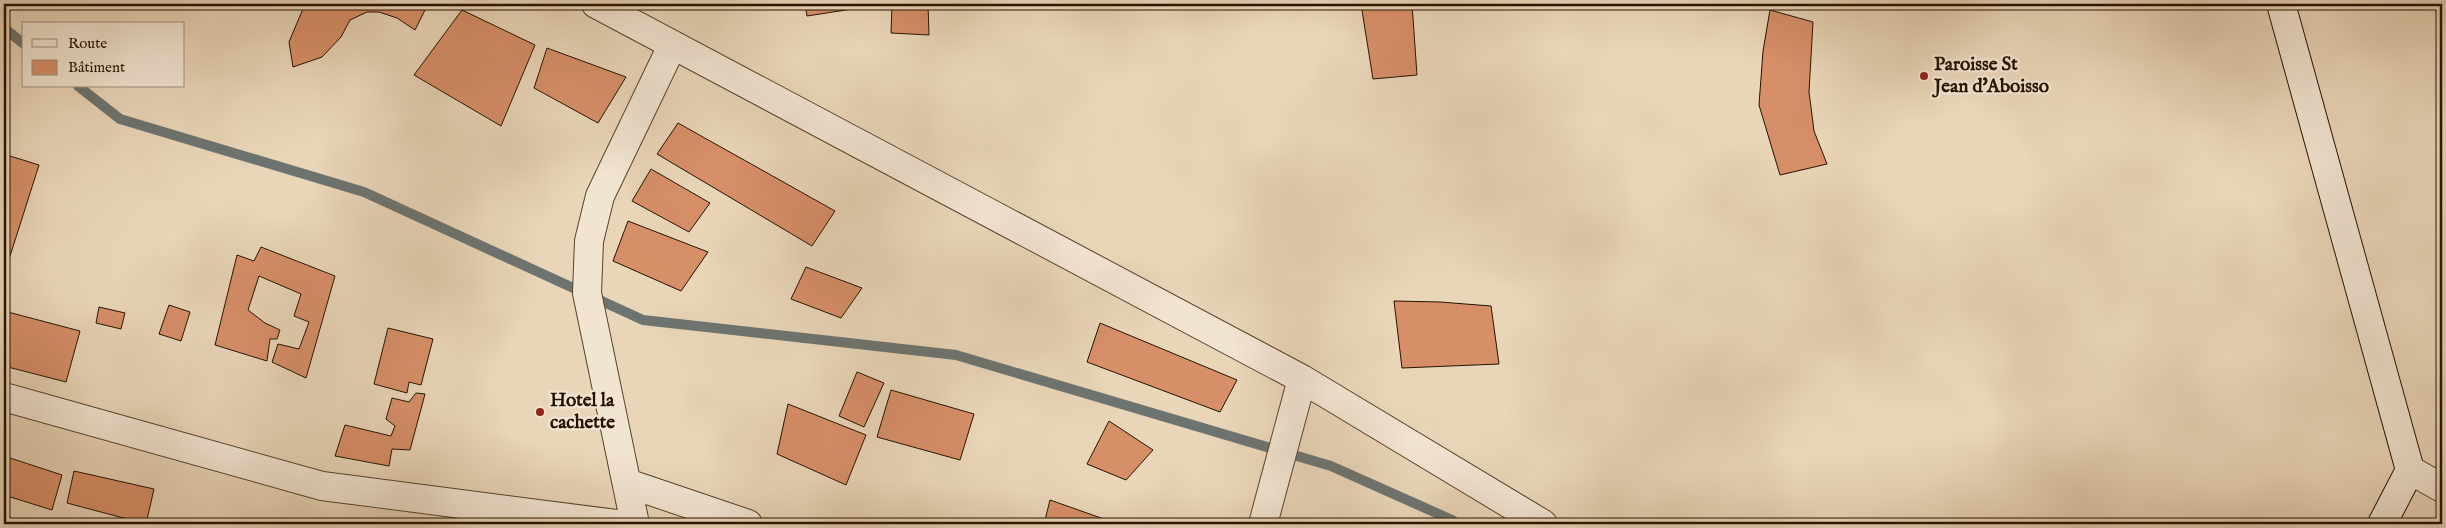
<svg xmlns="http://www.w3.org/2000/svg" width="2446" height="528" viewBox="0 0 2446 528" font-family="'IM FELL English',serif">
  <style>
    .lines { fill: none; stroke-linecap: round; stroke-linejoin: round }
    .stream { stroke: #6d7470; stroke-width: 10 }
    .building { fill: #d78f68; stroke: #241300 }
    .street-casing { stroke: #55442e; stroke-width: 30 }
    .secondary-casing { stroke: #241300; stroke-width: 30 }
    .street { stroke: #f1e4d1; stroke-width: 28 }
    .secondary { stroke: #f1e4d1; stroke-width: 28 }
    .poi-dot { fill: #8f2418; stroke: #f1e4d1; stroke-width: 2 }
    .labels { text-anchor: middle; dominant-baseline: central; stroke-width: 4.5; stroke-linejoin: round; paint-order: stroke }
    .poi-label { font-size: 19px; font-weight: bold; fill: #241300; stroke: #f1e4d1; text-anchor: start }
  </style>
  <rect width="100%" height="100%" fill="#e9d5b8"/>
  <filter id="stains"><feTurbulence type="fractalNoise" baseFrequency=".004" numOctaves="4"/><feColorMatrix values="0 0 0 0 .2 0 0 0 0 .09 0 0 0 0 .02 0 0 0 .5 -.17"/></filter>
  <radialGradient id="worn" r=".72"><stop offset=".6" stop-color="#630" stop-opacity="0"/><stop offset="1" stop-color="#630" stop-opacity=".3"/></radialGradient>
  <g class="lines">
    <!-- stream -->
    <path class="stream" d="M 4,28 L 24,44
      M 78,86 L 120,119 L 364,192 L 643,320 L 956,355 L 1331,466 L 1452,520 L 1457,524"/>
  </g>
  <!-- building -->
  <path class="building" d="M 305,4 L 428,4 L 415,30 L 397,18 L 379,12 L 367,12 L 350,20 L 341,37 L 322,57 L 293,67 L 289,42 Z
    M 805,4 L 865,4 L 865,7 L 807,16 Z
    M 892,4 L 928,4 L 929,35 L 891,33 Z
    M 1361,4 L 1412,4 L 1417,75 L 1373,79 Z
    M 462,10 L 535,45 L 501,126 L 414,75 Z
    M 1770,10 L 1813,22 L 1809,92 L 1814,131 L 1827,164 L 1780,175 L 1759,105 L 1763,51 Z
    M 547,48 L 626,77 L 598,123 L 534,88 Z
    M 678,123 L 835,211 L 812,246 L 657,154 Z
    M 10,156 L 39,165 L 4,275 L 4,176 Z
    M 651,169 L 710,203 L 689,232 L 632,201 Z
    M 628,221 L 708,252 L 681,291 L 613,261 Z
    M 261,247 L 335,276 L 306,378 L 272,362 L 278,344 L 299,349 L 309,322 L 294,316 L 301,294 L 259,276 L 248,310 L 265,323 L 280,330 L 277,339 L 270,339 L 267,361 L 215,345 L 237,255 L 254,261 Z
    M 806,267 L 862,288 L 841,318 L 791,299 Z
    M 1394,301 L 1440,302 L 1491,306 L 1499,364 L 1402,368 Z
    M 169,305 L 190,312 L 181,341 L 159,334 Z
    M 99,307 L 125,313 L 121,329 L 96,323 Z
    M 4,311 L 80,331 L 66,382 L 4,366 Z
    M 1100,323 L 1237,380 L 1220,412 L 1087,362 Z
    M 388,328 L 433,339 L 421,385 L 409,382 L 407,393 L 374,384 Z
    M 857,372 L 884,383 L 864,427 L 839,416 Z
    M 891,390 L 974,414 L 960,460 L 877,437 Z
    M 416,393 L 425,394 L 410,450 L 392,449 L 389,466 L 335,456 L 345,425 L 391,436 L 395,426 L 386,419 L 392,398 L 409,402 Z
    M 788,404 L 866,435 L 846,485 L 777,454 Z
    M 1109,421 L 1153,450 L 1126,480 L 1087,464 Z
    M 4,456 L 62,475 L 52,510 L 4,495 Z
    M 74,471 L 154,489 L 146,524 L 67,503 Z
    M 1050,500 L 1118,524 L 1044,524 Z"/>
  <g class="lines">
    <defs>
      <path id="street" d="M 596,4 L 1302,379 L 1543,524
        M 4,397 L 322,486 L 616,524
        M 2410,470 L 2442,488
        M 627,483 L 748,524
        M 635,524 L 587,293 L 589,241 L 600,196 L 672,46
        M 1263,524 L 1302,379"/>
      <path id="secondary" d="M 2281,4 L 2410,470 L 2382,524"/>
    </defs>
    <!-- street casing -->
    <use href="#street" class="street-casing"/>
    <!-- secondary casing -->
    <use href="#secondary" class="secondary-casing"/>
    <!-- street -->
    <use href="#street" class="street"/>
    <!-- secondary -->
    <use href="#secondary" class="secondary"/>
  </g>
  <!-- markers -->
  <g class="poi-dot">
    <circle cx="1924" cy="76" r="5"/>
    <circle cx="540" cy="412" r="5"/>
  </g>
  <g class="labels">
    <!-- poi labels -->
    <g class="poi-label">
      <text x="1934" y="65">Paroisse St<tspan x="1934" dy="22">Jean d'Aboisso</tspan></text>
      <text x="550" y="401">Hotel la<tspan x="550" dy="22">cachette</tspan></text>
    </g>
  </g>
  <!-- margin -->
  <rect width="2446" height="528" fill="none" stroke="#e9d5b8" stroke-width="20"/>
  <rect x="5" y="5" width="2436" height="518" fill="none" stroke="#241300" stroke-width="2.5"/>
  <rect x="10" y="10" width="2426" height="508" fill="none" stroke="#241300"/>
  <!-- legend -->
  <rect x="22" y="22" width="162" height="65" fill="#f1e4d1" stroke="#9f907d"/>
  <rect x="32" y="39" width="25" height="8" fill="#f1e4d1" stroke="#9f907d"/>
  <text x="68" y="48" font-size="15" fill="#241300">Route</text>
  <rect x="32" y="60" width="25" height="15" fill="#d78f68" stroke="#9f907d"/>
  <text x="68" y="72" font-size="15" fill="#241300">Bâtiment</text>
  <rect width="100%" height="100%" filter="url(#stains)"/>
  <rect width="100%" height="100%" fill="url(#worn)"/>
</svg>
